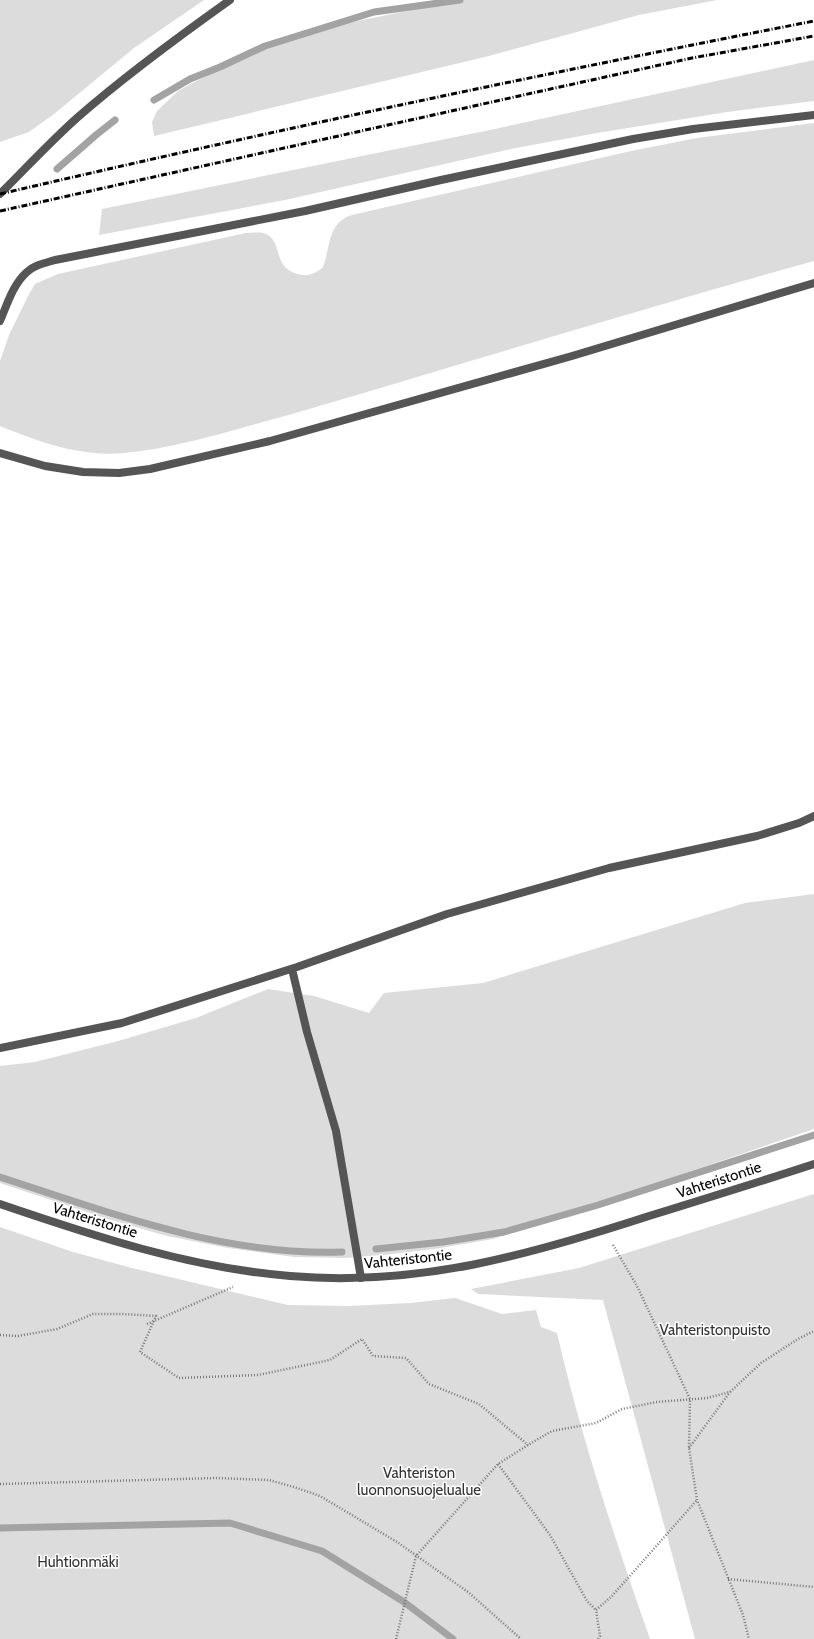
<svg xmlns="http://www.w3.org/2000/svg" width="814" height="1639" viewBox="0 0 814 1639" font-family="Cabin,sans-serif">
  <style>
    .green { fill: #dcdcdc }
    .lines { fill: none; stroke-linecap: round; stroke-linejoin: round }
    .stream { stroke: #a3a3a3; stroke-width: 7 }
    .path { stroke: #777; stroke-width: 2.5; stroke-dasharray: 1 2; stroke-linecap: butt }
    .lane { stroke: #555; stroke-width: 8 }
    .street { stroke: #555; stroke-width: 8 }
    .rail { stroke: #000; stroke-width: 3; stroke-dasharray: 6 2 1 2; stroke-linecap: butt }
    .labels { text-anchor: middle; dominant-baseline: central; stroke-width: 3; stroke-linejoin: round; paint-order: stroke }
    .street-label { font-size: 15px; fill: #000; stroke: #fff }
    .park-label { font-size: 15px; fill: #333; stroke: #fff }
  </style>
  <rect width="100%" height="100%" fill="#fff"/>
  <!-- green -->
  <path class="green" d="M 0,0 L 204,0 L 134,48 L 54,114 L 29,132 L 0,142 Z
    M 460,0 L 717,0 L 639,15 L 489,56 L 154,136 L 152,122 L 157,111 L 178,91 L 237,59 L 278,41 L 314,30 Z
    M 814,60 L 814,101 L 727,112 L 597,133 L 516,148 L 285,200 L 99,235 L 102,209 L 490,130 Z
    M 814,123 L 814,261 C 674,300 534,342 394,384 C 347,398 300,412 252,425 C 210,437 167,449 123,453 C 81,457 39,442 0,426 L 0,361 L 9,335 L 28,296 L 35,284 L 58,274 L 246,233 C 253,233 261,231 268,235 C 283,244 272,271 303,275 C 310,276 318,272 323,267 C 331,246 327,223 352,215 L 631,151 L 697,138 Z
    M 814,894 L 814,1129 L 493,1239 L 434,1249 L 383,1255 L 345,1258 L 294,1257 L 228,1248 L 167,1236 L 108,1219 L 0,1183 L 0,1066 L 35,1062 L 118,1041 L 196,1018 L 268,989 L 314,996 L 369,1013 L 384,993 L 483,983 L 745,903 Z
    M 814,1194 L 814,1639 L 695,1639 L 603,1300 L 478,1294 L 471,1289 L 579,1268 Z
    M 0,1227 L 73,1252 L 132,1268 L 288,1305 L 349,1306 L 410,1303 L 455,1298 L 502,1314 L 536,1310 L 541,1327 L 557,1333 C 581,1437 615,1539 650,1639 L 0,1639 Z"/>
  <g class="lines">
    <!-- stream -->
    <path class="stream" d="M 154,100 L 190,79 L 220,67 L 265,46 L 374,12 L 460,0
      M 57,169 L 96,135 L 115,120
      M 0,1177 C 111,1213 223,1256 342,1252
      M 376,1249 L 443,1242 L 504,1232 L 598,1205 L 814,1135
      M 0,1528 L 230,1523 L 322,1551 L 404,1602 L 453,1639"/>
    <!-- path -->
    <path class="path" d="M 613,1245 L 637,1286 L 690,1399 L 689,1448 L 697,1500 L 743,1615 L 749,1639
      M 147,1324 L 233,1287
      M 0,1335 L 18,1336 L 57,1329 L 93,1314 L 123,1314 L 156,1316 L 140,1352 L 179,1378 L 258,1375 L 330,1360 L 362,1339 L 373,1356 L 406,1358 L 429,1384 L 479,1404 L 528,1445
      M 689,1448 L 730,1392
      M 498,1464 L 550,1535 L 587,1601 L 596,1610
      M 0,1484 L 216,1478 L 269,1480 L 294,1487 L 320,1496 L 397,1542 L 468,1592 L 521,1639
      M 728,1579 L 814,1587
      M 396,1639 L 416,1556 L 498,1464 L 528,1445 L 552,1431 L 596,1423 L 622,1409 L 657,1402 L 707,1398 L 730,1392 L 761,1363 L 798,1339 L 814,1331
      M 598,1639 L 600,1636 L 596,1610 L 613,1595 L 697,1500"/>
    <!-- lane -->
    <path class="lane" d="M 0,194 C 26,168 51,141 78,117 C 126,75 178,37 230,0
      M 0,321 C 7,305 13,284 27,272 C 34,265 45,263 55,260 L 305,211 L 441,180 L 633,139 L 693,129 L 814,115
      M 0,453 L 45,466 L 83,472 L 119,473 L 150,469 L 270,441 L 572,356 L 814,283
      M 292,969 L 307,1032 L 336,1131 L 361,1278
      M 0,1048 L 122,1023 L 297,967 L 447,914 L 609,868 L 757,836 L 799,823 L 814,816"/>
    <!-- street -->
    <path class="street" d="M 0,1204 C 94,1236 190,1268 290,1276 C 418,1287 529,1255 649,1216 C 704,1199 759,1182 814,1164"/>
    <!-- rail -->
    <path class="rail" d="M 0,194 C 270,131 542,74 814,21
      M 0,211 L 546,90 L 692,58 L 814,36"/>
  </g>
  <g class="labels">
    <!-- street labels -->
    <g class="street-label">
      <text transform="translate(719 1180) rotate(-18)">Vahteristontie</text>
      <text transform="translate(95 1220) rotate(17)">Vahteristontie</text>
      <text transform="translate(408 1259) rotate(-6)">Vahteristontie</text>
    </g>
    <!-- park labels -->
    <g class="park-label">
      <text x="715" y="1330">Vahteristonpuisto</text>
      <text x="419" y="1473">Vahteriston<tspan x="419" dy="17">luonnonsuojelualue</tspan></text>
      <text x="78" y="1562">Huhtionmäki</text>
    </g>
  </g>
</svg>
